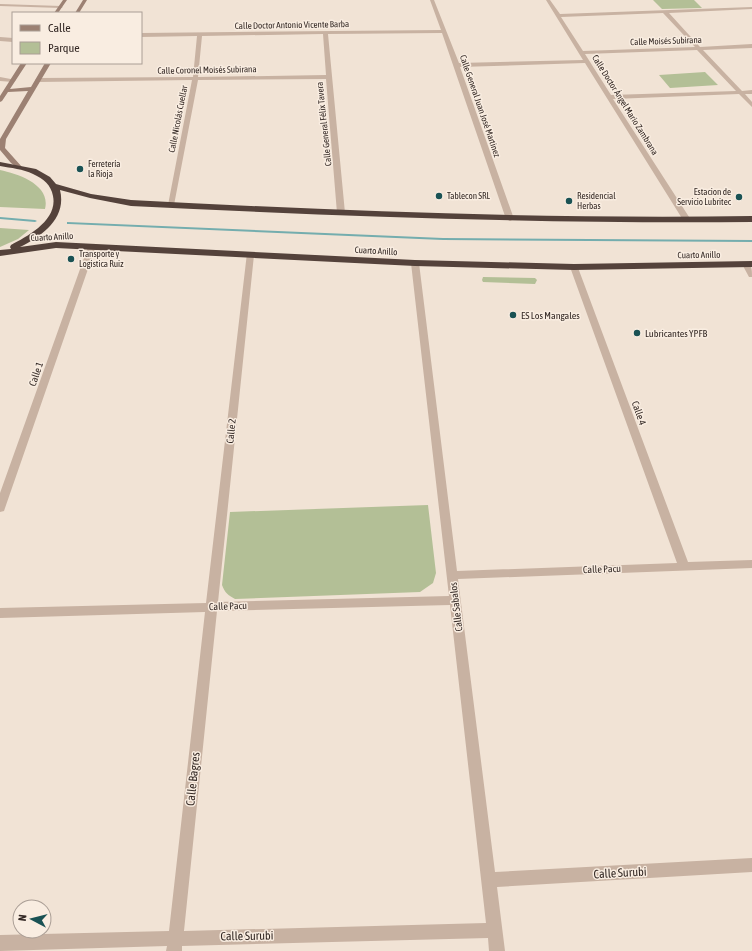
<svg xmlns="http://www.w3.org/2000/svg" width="752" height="951" viewBox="0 0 752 951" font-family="'Asap Condensed',sans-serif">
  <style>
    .green { fill: #b3bf96 }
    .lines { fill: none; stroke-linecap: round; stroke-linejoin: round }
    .stream { fill: #74adae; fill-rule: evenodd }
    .street { fill: #c8b2a2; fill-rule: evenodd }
    .secondary { fill: #9c8173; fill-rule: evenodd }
    .highway { fill: #54423b; fill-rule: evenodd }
    .poi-dot { fill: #1a5254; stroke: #f9ede1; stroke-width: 1.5 }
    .labels { text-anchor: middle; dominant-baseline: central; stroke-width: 3; stroke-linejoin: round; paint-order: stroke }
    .far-street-label { font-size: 9px; fill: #332824; stroke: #f9ede1 }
    .far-poi-label { font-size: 9px; fill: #332824; stroke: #f9ede1; text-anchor: start }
    .poi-label { font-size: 10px; fill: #332824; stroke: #f9ede1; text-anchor: start }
    .street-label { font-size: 10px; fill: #332824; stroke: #f9ede1 }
    .near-street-label { font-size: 12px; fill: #332824; stroke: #f9ede1 }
  </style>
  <rect width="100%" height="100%" fill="#f1e3d5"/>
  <!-- green -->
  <path class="green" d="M 653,0 L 694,0 L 702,8 L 662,9 Z
    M 705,72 L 718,85 L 670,88 L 659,75 Z
    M 0,170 C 19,174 51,185 45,209 L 0,207 Z
    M 0,228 L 29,230 L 18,239 L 0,247 Z
    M 483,277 L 535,278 L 537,280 L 535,284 L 483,282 L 482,280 Z
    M 428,505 L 436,573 L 433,583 L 420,592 L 235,599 C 228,595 225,593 222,585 L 230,512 Z"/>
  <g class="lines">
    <!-- stream -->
    <path class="stream" d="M 0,217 L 35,220 L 37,221 L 35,222 L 0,219 Z
      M 67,222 L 443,238 L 752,240 L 752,242 L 443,240 L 69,224 L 67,224 Z"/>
    <!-- street -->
    <path class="street" d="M 430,0 L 434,0 L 459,63 L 583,60 L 546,0 L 550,0 L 560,14 L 752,7 L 752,9 L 669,13 L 700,47 L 752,44 L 752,48 L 703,50 L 742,91 L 752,90 L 752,94 L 745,94 L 752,102 L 752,107 L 739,94 L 613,99 L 691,220 L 690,222 L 684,222 L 683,220 L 585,63 L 460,67 L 514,219 L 510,221 L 506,219 L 442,33 L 328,34 L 345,213 L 341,215 L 337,213 L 326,79 L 198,80 L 174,205 L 171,207 L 168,205 L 192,80 L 38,82 L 35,80 L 38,78 L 193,77 L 197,36 L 141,37 L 141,33 L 441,30 ZM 663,13 L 695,47 L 583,51 L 561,17 ZM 323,34 L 326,75 L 198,77 L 202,36 ZM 697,50 L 736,91 L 611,95 L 585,54 Z
      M 0,4 L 61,6 L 63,7 L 61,8 L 0,6 Z
      M 0,37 L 13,38 L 13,42 L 0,41 Z
      M 0,77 L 16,80 L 13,82 L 0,81 Z
      M 89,244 L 95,244 L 96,246 L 5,508 L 4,511 L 0,512 L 0,493 Z
      M 247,253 L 253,253 L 254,255 L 218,602 L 449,596 L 411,263 L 415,261 L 419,263 L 457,571 L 677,563 L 570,267 L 571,265 L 577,265 L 688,562 L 752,560 L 752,568 L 458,579 L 495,872 L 752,858 L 752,872 L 497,887 L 505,951 L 489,951 L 488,938 L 182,946 L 182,951 L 166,951 L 167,946 L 0,951 L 0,935 L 169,931 L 205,612 L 0,618 L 0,608 L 206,603 ZM 450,605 L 486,923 L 184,931 L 217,611 Z
      M 743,262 L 749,262 C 752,268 752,271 752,277 L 749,277 L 742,264 Z"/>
    <!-- secondary -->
    <path class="secondary" d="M 63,0 L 67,0 L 58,13 L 54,13 Z
      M 83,0 L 87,0 L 79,13 L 75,13 Z
      M 21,63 L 27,63 L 10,89 L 31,87 L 45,63 L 51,63 L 6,139 L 5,148 L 22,167 L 19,169 L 11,163 L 0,150 L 0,139 L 28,91 L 8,92 L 2,101 L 0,102 L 0,96 Z"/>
    <!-- highway -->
    <path class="highway" d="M 0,162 L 36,169 L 50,177 L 56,184 L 91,194 L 131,200 C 338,211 545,219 752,216 L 752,222 C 545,224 338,216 131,206 L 90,198 L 60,190 C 67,218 42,236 20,247 L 56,242 L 415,260 L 574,264 L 752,261 L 752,267 L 574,270 L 415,266 L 56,248 L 0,256 L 0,250 L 11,249 L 10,247 L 11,245 C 28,236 58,220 53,196 C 51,185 44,179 33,174 C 23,169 11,168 0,166 Z"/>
  </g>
  <!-- markers -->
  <g class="poi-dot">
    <circle cx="80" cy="169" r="4"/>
    <circle cx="439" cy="196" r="4"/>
    <circle cx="739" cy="197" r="4"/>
    <circle cx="569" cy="201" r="4"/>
    <circle cx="71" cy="259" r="4"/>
    <circle cx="513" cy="315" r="4"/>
    <circle cx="637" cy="333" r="4"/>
  </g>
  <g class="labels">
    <!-- far-street labels -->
    <g class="far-street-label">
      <text transform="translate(292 25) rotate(-1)">Calle Doctor Antonio Vicente Barba</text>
      <text transform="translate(666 41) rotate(-2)">Calle Moisés Subirana</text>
      <text transform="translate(207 70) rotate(-1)">Calle Coronel Moisés Subirana</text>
      <text transform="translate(625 105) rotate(58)">Calle Doctor Ángel Mario Zambrana</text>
      <text transform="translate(480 106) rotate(71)">Calle General Juan José Martinez</text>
      <text transform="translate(178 119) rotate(-79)">Calle Nicolás Cuellar</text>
      <text transform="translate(324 124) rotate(-96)">Calle General Félix Tavera</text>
      <text transform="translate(52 237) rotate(-3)">Cuarto Anillo</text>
      <text transform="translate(376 251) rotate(3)">Cuarto Anillo</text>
      <text transform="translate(699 255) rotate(-1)">Cuarto Anillo</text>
    </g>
    <!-- far-poi labels -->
    <g class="far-poi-label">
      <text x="88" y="164">Ferretería<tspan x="88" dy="10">la Rioja</tspan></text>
      <text x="731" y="192" text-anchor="end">Estacion de<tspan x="731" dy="10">Servicio Lubritec</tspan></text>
      <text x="447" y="196">Tablecon SRL</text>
      <text x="577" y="196">Residencial<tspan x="577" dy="10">Herbas</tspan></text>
      <text x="79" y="254">Transporte y<tspan x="79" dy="10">Logistica Ruiz</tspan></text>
    </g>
    <!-- poi labels -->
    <g class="poi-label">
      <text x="521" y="315">ES Los Mangales</text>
      <text x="645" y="333">Lubricantes YPFB</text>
    </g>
    <!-- street labels -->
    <g class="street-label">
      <text transform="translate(36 374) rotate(-71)">Calle 1</text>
      <text transform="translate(639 413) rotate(70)">Calle 4</text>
      <text transform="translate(231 431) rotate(-84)">Calle 2</text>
      <text transform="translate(602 569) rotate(-2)">Calle Pacu</text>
      <text transform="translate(228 606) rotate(-2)">Calle Pacu</text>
      <text transform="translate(456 607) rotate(-97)">Calle Sabalos</text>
    </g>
    <!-- near-street labels -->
    <g class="near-street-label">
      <text transform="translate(193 779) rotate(-84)">Calle Bagres</text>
      <text transform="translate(620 873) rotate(-3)">Calle Surubi</text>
      <text transform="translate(247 936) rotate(-1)">Calle Surubi</text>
    </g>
  </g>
  <!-- legend -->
  <rect x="12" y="12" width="130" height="52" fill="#f9ede1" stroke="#aa9e95"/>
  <rect x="20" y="25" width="20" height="6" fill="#9c8173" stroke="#aa9e95"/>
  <text x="48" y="32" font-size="12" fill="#332824">Calle</text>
  <rect x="20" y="42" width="20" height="12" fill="#b3bf96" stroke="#aa9e95"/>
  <text x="48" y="52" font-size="12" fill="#332824">Parque</text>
  <!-- north arrow -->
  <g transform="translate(32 919) rotate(277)"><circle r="19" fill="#f9ede1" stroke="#aa9e95"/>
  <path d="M0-3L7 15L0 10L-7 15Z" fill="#1a5254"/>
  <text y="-6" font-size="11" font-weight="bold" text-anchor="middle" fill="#332824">N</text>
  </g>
</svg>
